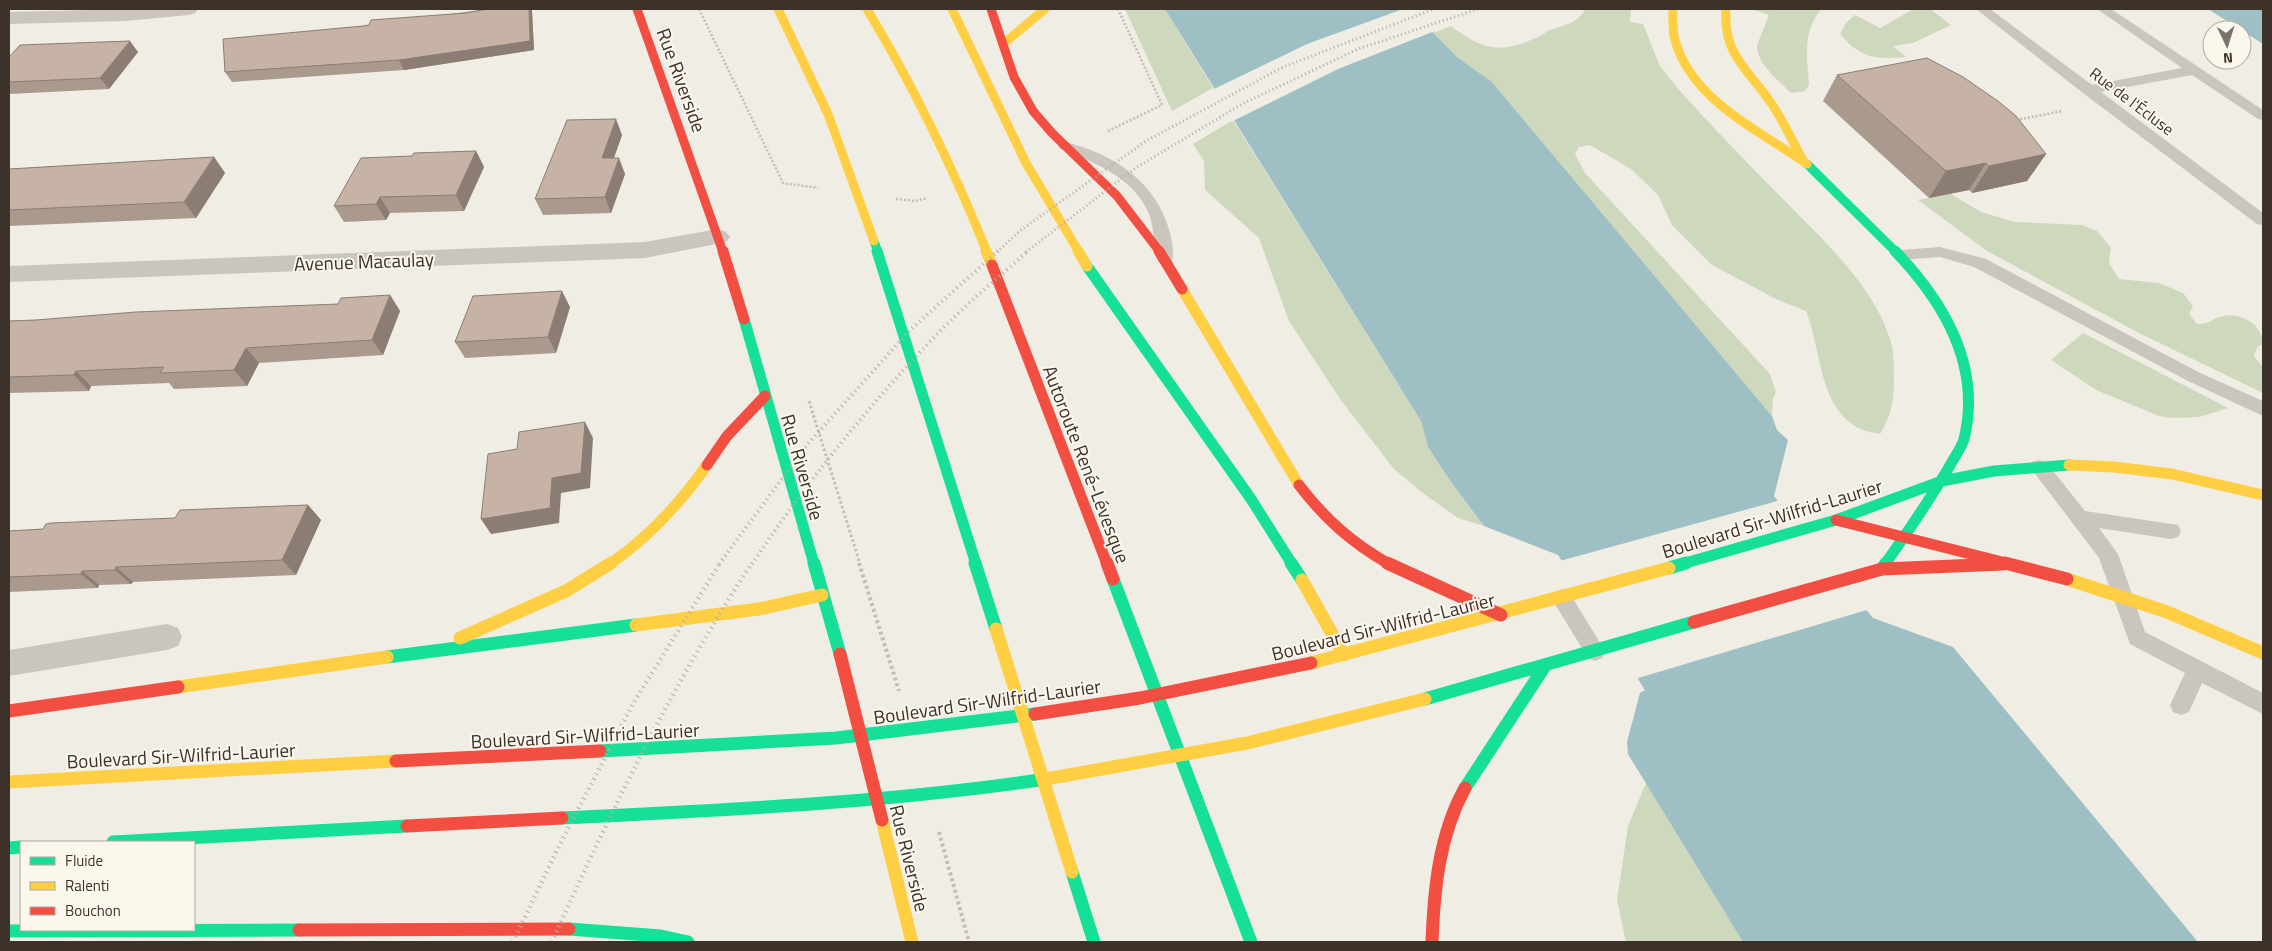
<svg xmlns="http://www.w3.org/2000/svg" width="2272" height="951" viewBox="0 0 2272 951" font-family="'Titillium Web',sans-serif">
  <style>
    .green { fill: #ced8bd }
    .water { fill: #9ebfc4 }
    .pier { fill: #f0ede5 }
    .lines { fill: none; stroke-linecap: round; stroke-linejoin: round }
    .path-far2 { stroke: #c3bdb5; stroke-width: 2.5; stroke-dasharray: 2 2; stroke-linecap: butt }
    .path-far1 { stroke: #c3bdb5; stroke-width: 3; stroke-dasharray: 2.5 2.5; stroke-linecap: butt }
    .path { stroke: #c3bdb5; stroke-width: 4; stroke-dasharray: 3 3; stroke-linecap: butt }
    .lane { fill: #cac5bd; fill-rule: evenodd }
    .street { fill: #cac5bd; fill-rule: evenodd }
    .fast-far2 { stroke: #16e098; stroke-width: 9 }
    .fast-far1 { stroke: #16e098; stroke-width: 11 }
    .fast { stroke: #16e098; stroke-width: 13 }
    .slow-far2 { stroke: #ffcf43; stroke-width: 9 }
    .slow-far1 { stroke: #ffcf43; stroke-width: 11 }
    .slow { stroke: #ffcf43; stroke-width: 13 }
    .jam-far2 { stroke: #f24e42; stroke-width: 9 }
    .jam-far1 { stroke: #f24e42; stroke-width: 11 }
    .jam { stroke: #f24e42; stroke-width: 13 }
    .rail-far2 { stroke: #b2ada7; stroke-width: 3; stroke-dasharray: 1 3; stroke-linecap: butt }
    .rail-far1 { stroke: #b2ada7; stroke-width: 4; stroke-dasharray: 1 4; stroke-linecap: butt }
    .rail { stroke: #b2ada7; stroke-width: 4.5; stroke-dasharray: 1 4.5; stroke-linecap: butt }
    .wall { fill: #aa9a8e }
    .shaded-wall { fill: #8b7d74 }
    .building { fill: #c6b3a5; stroke: #8b7d74 }
    .labels { text-anchor: middle; dominant-baseline: central; stroke-width: 4; stroke-linejoin: round; paint-order: stroke }
    .far-street-label { font-size: 16px; fill: #3c322a; stroke: #fcf7ed }
    .street-label { font-size: 19px; fill: #3c322a; stroke: #fcf7ed }
  </style>
  <rect width="100%" height="100%" fill="#f0ede5"/>
  <!-- green -->
  <path class="green" d="M 1125,9 L 1165,9 L 1213,88 L 1172,111 Z
    M 1585,9 L 1631,9 L 1630,22 L 1643,24 L 1660,66 L 1679,90 C 1711,125 1743,159 1776,192 C 1818,236 1873,282 1891,342 C 1894,354 1894,368 1894,380 C 1894,400 1891,417 1880,434 C 1817,426 1824,355 1806,311 L 1776,299 L 1712,265 L 1672,225 L 1658,195 L 1631,169 L 1590,145 L 1579,147 L 1575,154 L 1585,173 L 1770,374 L 1776,392 L 1773,398 L 1772,416 L 1492,82 L 1457,57 L 1433,33 L 1451,26 C 1480,48 1498,55 1533,39 C 1539,37 1544,33 1550,30 C 1564,25 1579,23 1585,9 Z
    M 1756,9 L 1821,9 C 1802,34 1807,55 1809,85 L 1805,91 L 1791,93 C 1779,81 1756,63 1757,45 L 1769,15 L 1754,10 Z
    M 1914,9 L 1930,9 L 1951,25 L 1913,43 L 1893,46 L 1906,57 C 1876,60 1860,58 1840,34 L 1846,23 L 1855,15 L 1880,28 Z
    M 1233,120 L 1421,421 L 1428,447 L 1451,482 L 1484,526 L 1458,518 L 1424,494 L 1394,469 L 1340,399 L 1289,321 L 1259,238 L 1205,190 L 1204,161 L 1193,144 Z
    M 1951,194 L 1981,212 L 2015,222 L 2082,225 L 2097,231 L 2111,248 L 2109,263 L 2119,279 L 2159,283 L 2183,293 L 2193,306 L 2189,314 L 2197,324 C 2212,324 2212,318 2223,316 C 2241,312 2263,325 2263,344 L 2257,347 L 2254,356 L 2263,367 L 2263,393 L 2139,333 L 1987,251 L 1918,200 Z
    M 2083,333 L 2228,408 L 2199,417 L 2173,418 L 2159,416 L 2096,390 L 2051,360 Z
    M 1646,783 L 1743,942 L 1626,942 L 1617,900 L 1628,826 Z"/>
  <!-- water -->
  <path class="water" d="M 1165,9 L 1410,9 L 1457,57 L 1492,82 L 1772,416 L 1777,430 L 1788,440 L 1774,496 L 1873,618 L 1953,647 L 2198,942 L 1743,942 L 1628,754 L 1627,742 L 1640,693 L 1645,690 L 1558,555 L 1484,526 L 1451,482 L 1428,447 L 1421,421 Z
    M 2208,9 L 2263,9 L 2263,44 Z"/>
  <!-- pier -->
  <path class="pier" d="M 1403,9 L 1413,9 L 1435,31 L 1338,69 L 1231,122 L 1212,90 L 1307,44 Z
    M 1781,500 L 1870,609 L 1635,679 L 1560,561 Z"/>
  <g class="lines">
    <!-- path-far2 -->
    <path class="path-far2" d="M 699,9 L 783,183 L 818,188
      M 2016,120 L 2063,111
      M 1108,131 L 1162,105 L 1118,9
      M 896,199 L 915,201 L 927,198"/>
    <!-- path-far1 -->
    <path class="path-far1" d="M 809,401 L 860,564"/>
    <!-- path -->
    <path class="path" d="M 859,563 L 899,691
      M 939,832 L 969,942"/>
    <!-- lane -->
    <path class="lane" d="M 1976,9 L 1990,9 L 2092,85 L 2182,68 L 2097,9 L 2111,9 L 2263,110 L 2263,120 L 2258,119 L 2192,75 L 2101,92 L 2263,213 L 2263,225 L 2257,224 L 2083,93 Z
      M 1065,142 C 1114,154 1157,182 1170,233 C 1172,241 1175,256 1171,263 L 1159,263 C 1153,253 1155,230 1150,217 C 1137,179 1095,162 1060,149 L 1058,146 L 1060,143 Z
      M 1940,247 L 1986,259 L 2198,372 L 2263,401 L 2263,416 L 2186,380 L 1974,267 L 1940,257 L 1901,260 L 1895,259 L 1893,255 L 1895,251 L 1901,250 Z
      M 2039,460 L 2046,462 L 2085,511 L 2178,525 L 2181,531 L 2178,537 L 2171,539 L 2099,528 L 2118,554 L 2145,632 L 2263,693 L 2263,714 L 2202,683 L 2189,712 L 2181,715 L 2173,712 L 2170,705 L 2185,673 L 2130,644 L 2099,558 L 2030,467 L 2032,462 Z
      M 1562,589 L 1569,592 L 1602,646 L 1605,652 L 1602,658 L 1595,661 L 1588,658 L 1555,604 L 1552,598 L 1555,592 Z"/>
    <!-- street -->
    <path class="street" d="M 131,9 L 198,9 L 195,13 L 188,15 L 126,21 L 9,24 L 9,12 Z
      M 718,229 L 726,232 L 730,237 L 726,242 L 645,258 L 9,282 L 9,266 L 645,242 Z
      M 167,624 L 178,628 L 182,637 L 178,646 L 167,650 L 9,676 L 9,650 Z"/>
    <!-- fast-far2 -->
    <path class="fast-far2" d="M 1807,164 L 1896,252
      M 874,241 L 878,252"/>
    <!-- fast-far1 -->
    <path class="fast-far1" d="M 877,251 L 976,564
      M 1087,266 L 1251,499 L 1292,564
      M 744,319 L 814,564
      M 1682,564 L 1836,520 L 1942,481 L 1994,471 L 2069,465
      M 1885,564 C 1907,533 1928,502 1948,469 C 1953,459 1961,449 1964,439 C 1982,366 1943,301 1895,251"/>
    <!-- fast -->
    <path class="fast" d="M 814,563 L 840,654
      M 975,563 L 996,629
      M 1291,563 L 1302,580
      M 1669,568 L 1686,563
      M 1882,569 L 1886,563
      M 1113,579 L 1251,942
      M 387,657 L 636,625
      M 1425,699 L 1694,622
      M 600,751 L 836,738 L 1035,714
      M 1465,788 L 1545,666
      M 562,818 C 724,810 885,803 1046,779
      M 113,842 L 407,826
      M 9,848 L 21,847
      M 1072,872 L 1094,942
      M 569,929 L 661,936 L 688,942
      M 9,931 L 299,930"/>
    <!-- slow-far2 -->
    <path class="slow-far2" d="M 778,9 L 828,114 L 874,241
      M 867,9 C 914,87 953,168 987,252
      M 952,9 L 1026,163 L 1079,252
      M 1673,9 C 1673,19 1672,30 1675,40 C 1692,101 1759,130 1807,164
      M 1726,9 C 1723,54 1746,67 1769,100 C 1782,118 1791,139 1802,158
      M 1003,44 L 1045,9"/>
    <!-- slow-far1 -->
    <path class="slow-far1" d="M 986,251 L 992,265
      M 1078,251 L 1087,266
      M 1182,289 L 1299,485
      M 2069,465 L 2114,467 L 2172,474 L 2263,495
      M 610,564 C 649,537 679,505 707,465"/>
    <!-- slow -->
    <path class="slow" d="M 2067,579 L 2167,612 L 2263,653
      M 1302,580 L 1344,655
      M 636,625 L 759,609 L 822,595
      M 996,629 L 1072,872
      M 460,638 L 566,591 L 611,563
      M 1311,663 L 1669,568
      M 178,687 L 387,657
      M 1046,779 L 1247,743 L 1425,699
      M 9,782 L 396,761
      M 882,820 L 912,942"/>
    <!-- jam-far2 -->
    <path class="jam-far2" d="M 637,9 L 723,252
      M 991,9 L 1014,77 L 1033,111 L 1052,133 L 1117,196 L 1160,252"/>
    <!-- jam-far1 -->
    <path class="jam-far1" d="M 723,251 L 744,319
      M 1159,251 L 1182,289
      M 992,265 L 1107,564
      M 707,465 L 727,436 L 765,396
      M 1299,485 C 1325,519 1352,543 1389,564
      M 1836,520 L 2010,564
      M 1995,564 L 2003,564"/>
    <!-- jam -->
    <path class="jam" d="M 1107,563 L 1113,579
      M 1387,563 L 1501,615
      M 2005,563 L 2067,579
      M 1694,622 L 1882,569 L 2003,564
      M 840,654 L 882,820
      M 9,711 L 178,687
      M 1035,714 L 1140,698 L 1311,663
      M 396,761 L 600,751
      M 407,826 L 562,818
      M 299,930 L 569,929
      M 1432,942 C 1434,889 1439,835 1465,788"/>
    <!-- rail-far2 -->
    <path class="rail-far2" d="M 997,252 L 1021,230 L 1146,141 L 1283,67 L 1434,9
      M 1026,252 L 1137,167 L 1244,103 L 1358,49 L 1478,9"/>
    <!-- rail-far1 -->
    <path class="rail-far1" d="M 719,564 L 807,445 L 909,331 L 998,251
      M 752,564 C 808,480 872,401 943,328 C 970,301 1000,276 1028,251"/>
    <!-- rail -->
    <path class="rail" d="M 513,942 L 560,844 L 634,702 L 720,563
      M 552,942 C 611,811 673,683 752,563"/>
  </g>
  <!-- wall -->
  <path class="wall" d="M 488,9 L 531,9 L 532,11 L 534,50 L 404,70 L 232,82 L 225,72 L 363,26 Z
    M 138,52 L 109,89 L 9,94 L 9,57 Z
    M 1837,75 L 2046,154 L 2027,181 L 1972,193 L 1969,190 L 1929,198 L 1823,101 Z
    M 622,135 L 614,158 L 625,174 L 611,213 L 543,215 L 535,199 Z
    M 476,151 L 484,167 L 464,211 L 390,213 L 386,220 L 344,222 L 334,206 L 412,156 Z
    M 214,157 L 225,173 L 196,218 L 9,226 L 9,169 Z
    M 390,295 L 400,311 L 383,355 L 259,363 L 247,386 L 174,389 L 169,383 L 91,386 L 89,391 L 9,393 L 9,321 L 36,320 L 338,304 Z
    M 570,307 L 556,353 L 465,358 L 455,342 Z
    M 308,505 L 321,520 L 296,575 L 133,582 L 131,584 L 99,585 L 98,588 L 9,592 L 9,531 L 43,529 L 175,518 Z"/>
  <!-- shaded-wall -->
  <path class="shaded-wall" d="M 529,9 L 531,9 L 532,11 L 534,50 L 404,70 L 399,60 Z
    M 130,41 L 138,52 L 109,89 L 100,78 Z
    M 616,119 L 622,135 L 608,174 L 602,158 Z
    M 476,151 L 484,167 L 464,211 L 456,195 Z
    M 2046,154 L 2027,181 L 1972,193 L 1989,166 Z
    M 214,157 L 225,173 L 196,218 L 184,202 Z
    M 619,158 L 625,174 L 611,213 L 605,197 Z
    M 1986,163 L 1969,190 L 1929,198 L 1946,171 Z
    M 380,197 L 390,213 L 386,220 L 376,204 Z
    M 562,291 L 570,307 L 556,353 L 548,337 Z
    M 390,295 L 400,311 L 383,355 L 372,340 Z
    M 246,348 L 259,363 L 247,386 L 234,370 Z
    M 76,371 L 91,386 L 89,391 L 74,375 Z
    M 585,422 L 593,438 L 590,488 L 561,493 L 559,523 L 491,534 L 481,519 L 552,478 Z
    M 308,505 L 321,520 L 296,575 L 282,560 Z
    M 116,567 L 133,582 L 131,584 L 115,570 Z
    M 82,571 L 99,585 L 98,588 L 81,574 Z"/>
  <!-- building -->
  <path class="building" d="M 488,9 L 529,9 L 530,41 L 399,60 L 225,72 L 223,39 L 363,26 L 369,25 L 371,20 L 466,13 Z
    M 130,41 L 100,78 L 9,82 L 9,57 L 20,45 Z
    M 1927,58 L 1963,77 L 1998,101 L 2016,116 L 2046,154 L 1989,166 L 1986,163 L 1946,171 L 1837,75 Z
    M 616,119 L 602,158 L 619,158 L 605,197 L 535,199 L 567,120 Z
    M 476,151 L 456,195 L 380,197 L 376,204 L 334,206 L 361,158 L 412,156 L 414,153 Z
    M 214,157 L 184,202 L 9,210 L 9,169 Z
    M 562,291 L 548,337 L 455,342 L 473,296 Z
    M 390,295 L 372,340 L 246,348 L 234,370 L 160,373 L 164,367 L 76,371 L 74,375 L 9,377 L 9,321 L 36,320 L 136,312 L 338,304 L 341,298 Z
    M 585,422 L 581,473 L 552,478 L 550,508 L 481,519 L 488,454 L 517,449 L 519,432 Z
    M 308,505 L 282,560 L 116,567 L 115,570 L 82,571 L 81,574 L 9,577 L 9,531 L 43,529 L 46,524 L 51,523 L 175,518 L 180,510 Z"/>
  <g class="labels">
    <!-- far-street labels -->
    <g class="far-street-label">
      <text transform="translate(2132 101) rotate(37)">Rue de l'Écluse</text>
    </g>
    <!-- street labels -->
    <g class="street-label">
      <text transform="translate(682 80) rotate(70)">Rue Riverside</text>
      <text transform="translate(364 261) rotate(-2)">Avenue Macaulay</text>
      <text transform="translate(1087 464) rotate(69)">Autoroute René-Lévesque</text>
      <text transform="translate(803 467) rotate(74)">Rue Riverside</text>
      <text transform="translate(1772 518) rotate(-17)">Boulevard Sir-Wilfrid-Laurier</text>
      <text transform="translate(1383 626) rotate(-14)">Boulevard Sir-Wilfrid-Laurier</text>
      <text transform="translate(987 701) rotate(-8)">Boulevard Sir-Wilfrid-Laurier</text>
      <text transform="translate(585 735) rotate(-3)">Boulevard Sir-Wilfrid-Laurier</text>
      <text transform="translate(181 755) rotate(-3)">Boulevard Sir-Wilfrid-Laurier</text>
      <text transform="translate(910 858) rotate(76)">Rue Riverside</text>
    </g>
  </g>
  <!-- border -->
  <rect width="2272" height="951" fill="none" stroke="#3c322a" stroke-width="20"/>
  <!-- legend -->
  <rect x="20" y="841" width="175" height="90" fill="#fcf7ed" stroke="#afa89f"/>
  <rect x="30" y="857" width="25" height="8" fill="#16e098" stroke="#afa89f"/>
  <text x="65" y="866" font-size="15" fill="#3c322a">Fluide</text>
  <rect x="30" y="882" width="25" height="8" fill="#ffcf43" stroke="#afa89f"/>
  <text x="65" y="891" font-size="15" fill="#3c322a">Ralenti</text>
  <rect x="30" y="907" width="25" height="8" fill="#f24e42" stroke="#afa89f"/>
  <text x="65" y="916" font-size="15" fill="#3c322a">Bouchon</text>
  <!-- north arrow -->
  <g transform="translate(2227 45) rotate(176)"><circle r="24" fill="#fcf7ed" stroke="#afa89f"/>
  <path d="M0-4L9 19L0 12L-9 19Z" fill="#7b736b"/>
  <text y="-8" font-size="14" font-weight="bold" text-anchor="middle" fill="#3c322a">N</text>
  </g>
</svg>
